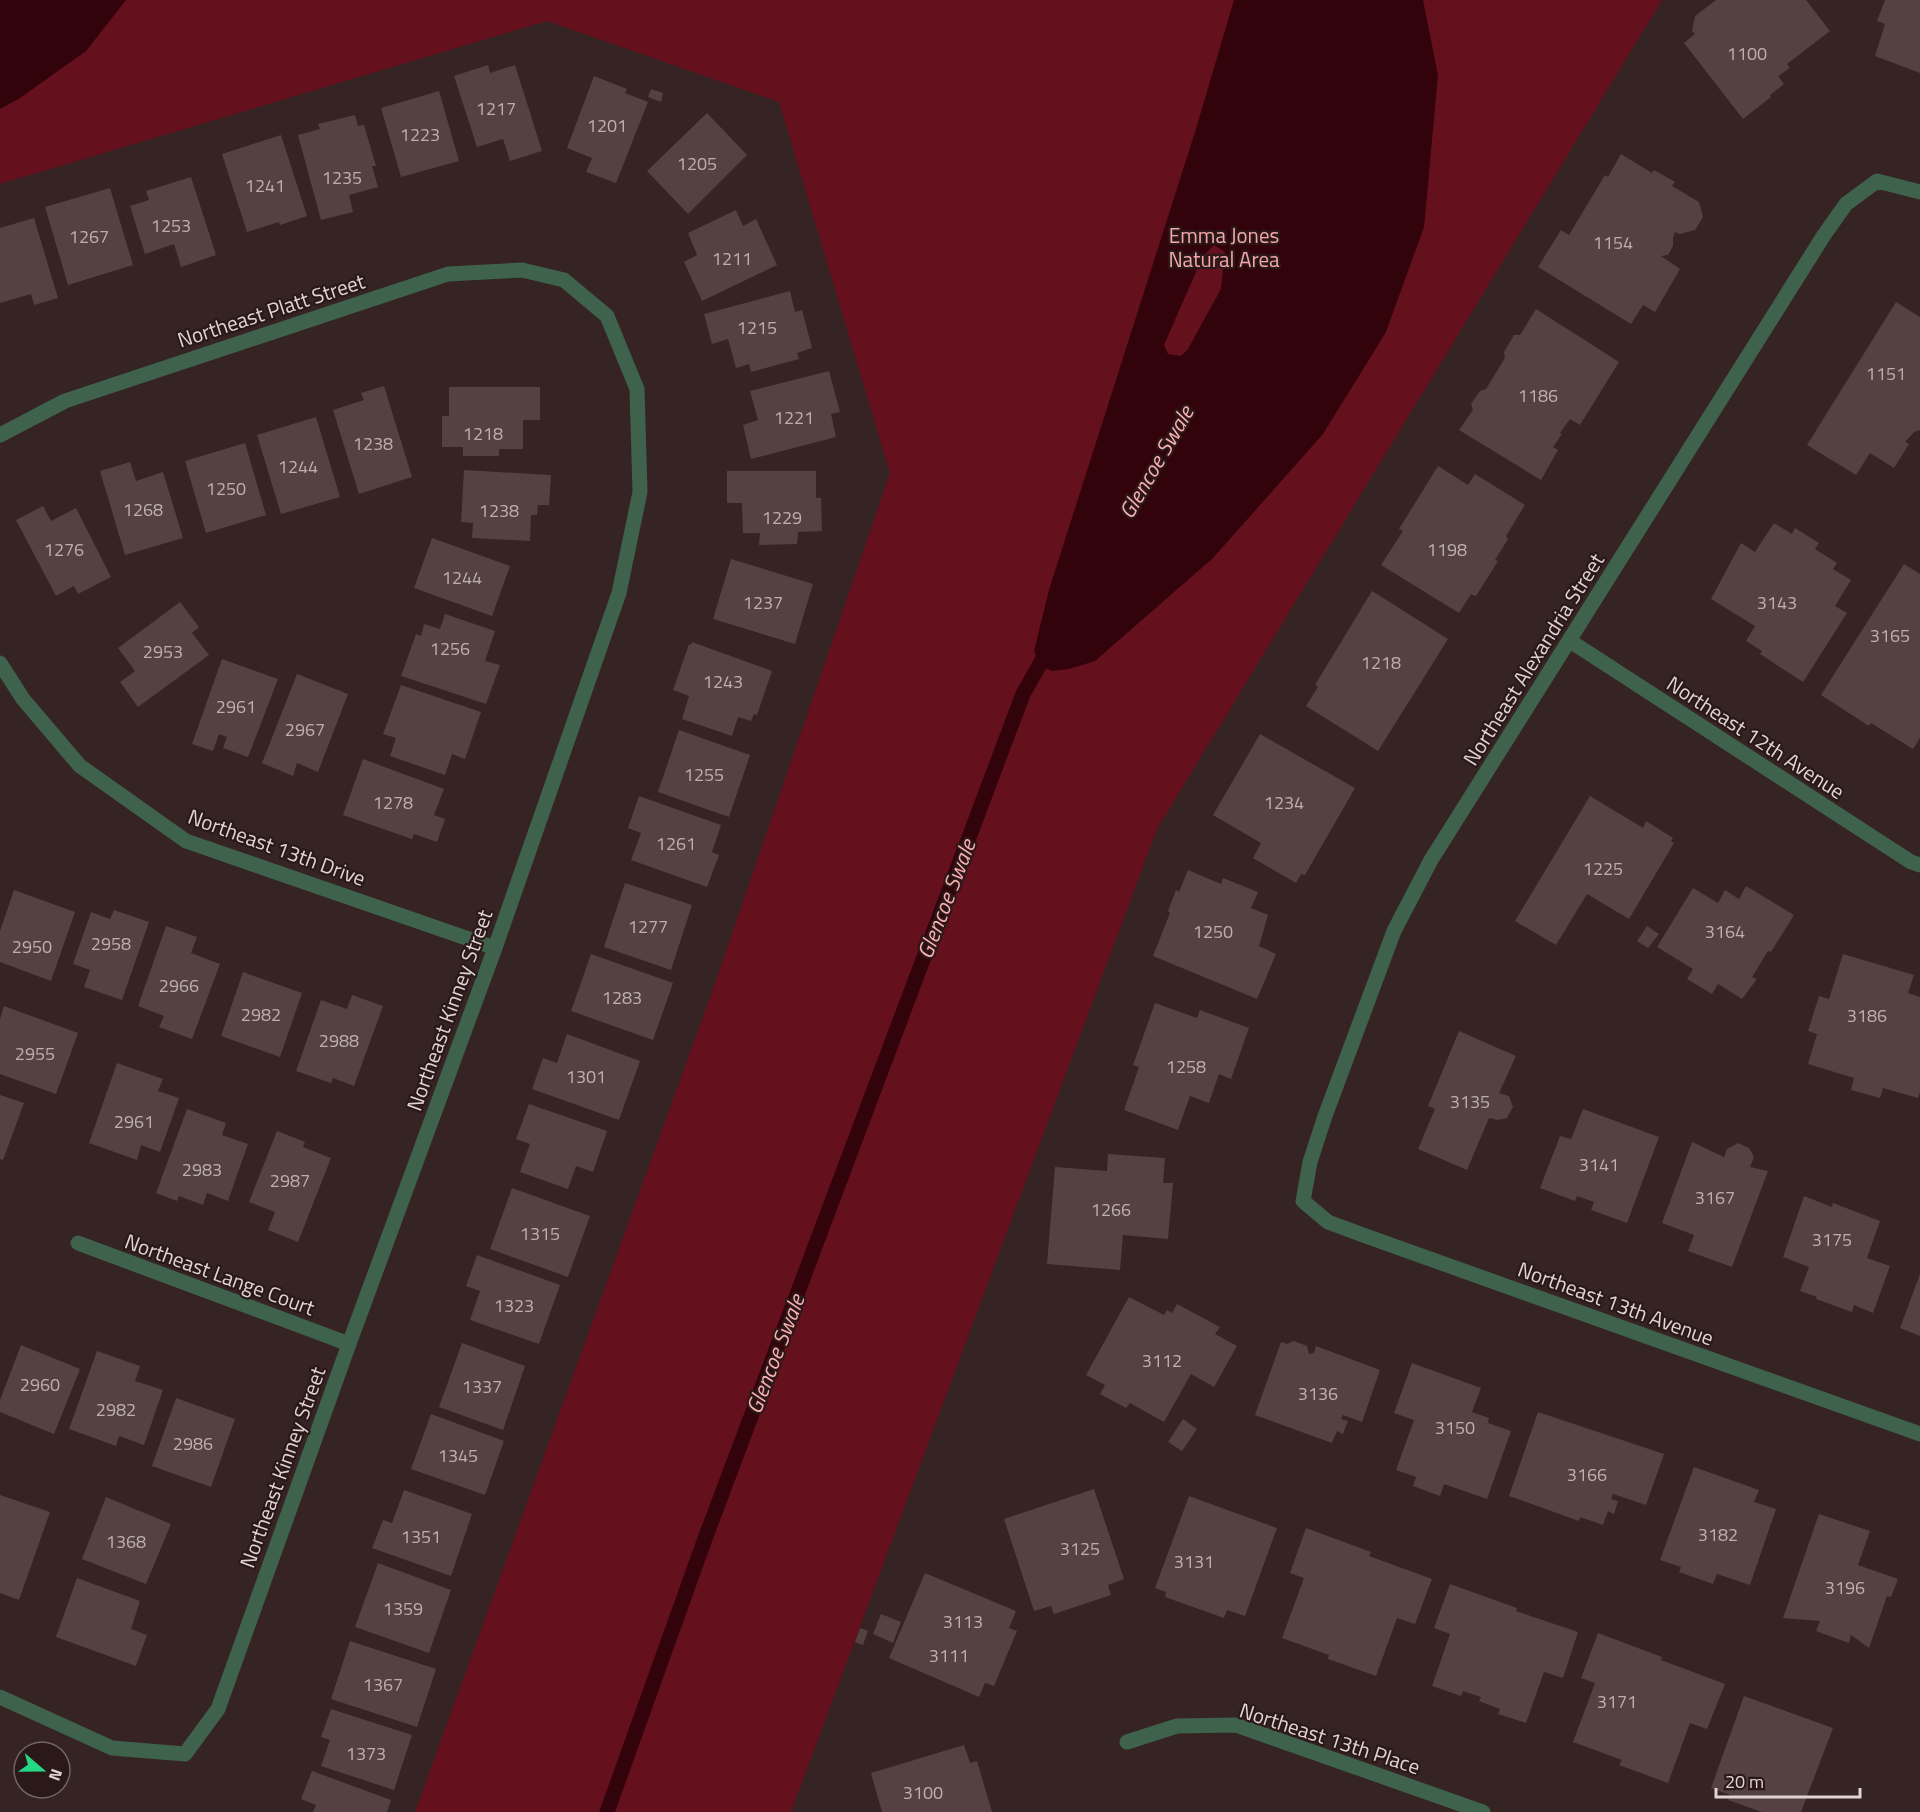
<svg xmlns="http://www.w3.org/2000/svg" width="1920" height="1812" viewBox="0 0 1920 1812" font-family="'Titillium Web',sans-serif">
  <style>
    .green { fill: #64101d }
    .water { fill: #32030a; fill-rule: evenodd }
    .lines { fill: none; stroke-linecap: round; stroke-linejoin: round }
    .stream { stroke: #32030a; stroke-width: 15 }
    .building { fill: #554141 }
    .minor { stroke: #3e624c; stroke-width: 15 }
    .labels { text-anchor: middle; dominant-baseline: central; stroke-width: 4.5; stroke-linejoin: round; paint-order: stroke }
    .number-label { font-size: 18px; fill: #beafaf }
    .park-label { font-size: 21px; fill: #f4a6a8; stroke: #2b191a }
    .street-label { font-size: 21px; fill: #e1d4d4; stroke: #2b191a }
    .water-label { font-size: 22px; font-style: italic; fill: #feafb1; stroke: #2b191a }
  </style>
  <rect width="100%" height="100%" fill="#362323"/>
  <!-- green -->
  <path class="green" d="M 0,0 L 1662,0 L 1157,829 L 791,1812 L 415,1812 L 713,989 L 890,473 L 779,102 L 547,21 L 0,184 Z"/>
  <!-- water -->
  <path class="water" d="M 0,0 L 126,0 L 86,51 L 20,98 L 0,109 Z
    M 1234,0 L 1423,0 L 1438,75 L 1424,227 L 1386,332 L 1323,434 L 1213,558 L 1095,661 L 1069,669 L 1052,671 L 1039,665 L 1034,651 L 1049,590 L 1196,129 ZM 1214,245 L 1225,252 L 1221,289 L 1188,349 L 1181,356 L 1168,354 L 1164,345 L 1203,256 Z"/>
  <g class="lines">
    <!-- stream -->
    <path class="stream" d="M 607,1812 L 706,1536 L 1023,694 L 1049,648"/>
  </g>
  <!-- building -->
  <path class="building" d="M 1716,0 L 1806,0 L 1830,31 L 1787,64 L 1790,68 L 1778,76 L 1784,84 L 1770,95 L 1771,97 L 1743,119 L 1684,43 L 1695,34 L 1692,31 L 1695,16 Z
    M 1885,0 L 1920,0 L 1920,73 L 1875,56 L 1885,24 L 1877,21 Z
    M 488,65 L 490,73 L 515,65 L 542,151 L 510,161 L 503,139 L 477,147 L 454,76 Z
    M 594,76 L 627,89 L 625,93 L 648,102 L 616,183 L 586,172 L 592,158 L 567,148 Z
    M 651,89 L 663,93 L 661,102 L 648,97 Z
    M 439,91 L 459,161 L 401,177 L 381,108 Z
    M 707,113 L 747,155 L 688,214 L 647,171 Z
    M 355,115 L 358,126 L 364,125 L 376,166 L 372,166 L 378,187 L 349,195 L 353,212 L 321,220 L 298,135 L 320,129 L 318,124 Z
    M 281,135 L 307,216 L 280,225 L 279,222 L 247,232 L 222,154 Z
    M 1621,154 L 1652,173 L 1654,170 L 1675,182 L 1672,186 L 1699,202 L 1703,217 L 1695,230 L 1680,234 L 1675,232 L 1673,237 L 1673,246 L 1668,255 L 1661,256 L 1680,269 L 1655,312 L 1643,305 L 1631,324 L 1538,267 L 1561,230 L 1569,235 L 1605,175 L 1608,177 Z
    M 191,177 L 216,255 L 181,267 L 174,244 L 145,254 L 130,206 L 149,200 L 146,191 Z
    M 110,188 L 133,265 L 68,285 L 45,207 Z
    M 736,210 L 743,226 L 756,219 L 777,265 L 702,301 L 684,262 L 697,255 L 688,233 Z
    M 34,218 L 58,298 L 34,305 L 31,294 L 0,303 L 0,228 Z
    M 790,291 L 795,312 L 802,310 L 812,348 L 797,353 L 799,359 L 751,372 L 749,364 L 736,368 L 728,339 L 712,344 L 704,314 Z
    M 1896,302 L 1920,317 L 1920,430 L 1914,432 L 1905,442 L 1909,444 L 1894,468 L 1870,453 L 1856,475 L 1807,445 Z
    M 1536,309 L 1619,362 L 1580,425 L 1570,419 L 1560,433 L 1562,434 L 1553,447 L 1558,450 L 1541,480 L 1459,430 L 1473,410 L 1471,404 L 1480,391 L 1486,389 L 1505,358 L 1504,352 L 1514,335 L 1520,335 Z
    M 829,371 L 840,412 L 831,414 L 836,437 L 751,459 L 743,425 L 758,420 L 750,391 Z
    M 384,386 L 412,477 L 359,494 L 333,410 L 364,400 L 361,393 Z
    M 449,387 L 540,387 L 540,420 L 523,420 L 523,449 L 499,449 L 499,456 L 463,456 L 463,447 L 442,447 L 442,416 L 449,416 Z
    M 316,417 L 340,497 L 281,514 L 257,435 Z
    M 245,443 L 266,515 L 206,533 L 185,461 Z
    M 130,462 L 136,481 L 163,472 L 183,538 L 125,555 L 100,471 Z
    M 1438,466 L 1468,485 L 1475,474 L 1525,505 L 1506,536 L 1508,539 L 1495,560 L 1498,561 L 1476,596 L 1471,594 L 1459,613 L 1381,565 L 1403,531 L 1399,529 Z
    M 464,470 L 551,475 L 549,505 L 538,505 L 537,515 L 531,515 L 530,541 L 472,538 L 473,523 L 461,522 Z
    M 727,471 L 816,471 L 816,498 L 821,498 L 822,531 L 798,532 L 797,544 L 759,545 L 760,533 L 743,533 L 742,503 L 727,503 Z
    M 43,506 L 51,521 L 76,508 L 111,577 L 78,594 L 74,586 L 56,596 L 16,520 Z
    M 1774,523 L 1792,534 L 1795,528 L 1819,543 L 1815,549 L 1837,563 L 1833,569 L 1851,580 L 1835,606 L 1847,613 L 1803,682 L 1760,654 L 1762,651 L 1746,641 L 1755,626 L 1711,599 L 1741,543 L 1755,552 Z
    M 432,538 L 510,566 L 492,616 L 414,588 Z
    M 731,559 L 813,584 L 795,644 L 713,619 Z
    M 1904,564 L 1920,574 L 1920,738 L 1913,749 L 1871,723 L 1869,726 L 1821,695 Z
    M 1372,591 L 1448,639 L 1378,751 L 1306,706 L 1318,687 L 1315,685 Z
    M 180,602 L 199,627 L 192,633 L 209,655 L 138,707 L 120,682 L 135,671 L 118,648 Z
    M 445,614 L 495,631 L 485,661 L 500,665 L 486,704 L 401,676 L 416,634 L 421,636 L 424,624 L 440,629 Z
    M 692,642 L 772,671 L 757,715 L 754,714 L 751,721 L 738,717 L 732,736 L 682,719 L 689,696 L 673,690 L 689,644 L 691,645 Z
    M 222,659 L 278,679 L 248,757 L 223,748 L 227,737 L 219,734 L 213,751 L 192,744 Z
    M 297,674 L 348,694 L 318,772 L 297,763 L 293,776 L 262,763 Z
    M 401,685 L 481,712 L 465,759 L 452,754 L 445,775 L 390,756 L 396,738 L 383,734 Z
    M 679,730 L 750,755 L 729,817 L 658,792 Z
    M 1260,734 L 1355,788 L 1305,875 L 1301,874 L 1296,883 L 1253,858 L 1261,843 L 1213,815 Z
    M 363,759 L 444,789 L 434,815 L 445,819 L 437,842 L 414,834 L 412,839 L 343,815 Z
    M 639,796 L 721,825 L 712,852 L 719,855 L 707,887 L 631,860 L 641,833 L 628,828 Z
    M 1590,796 L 1643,828 L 1646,821 L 1673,838 L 1671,841 L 1674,843 L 1629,919 L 1587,894 L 1556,945 L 1515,921 Z
    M 1188,870 L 1221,884 L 1223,878 L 1258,892 L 1251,908 L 1268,915 L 1259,946 L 1276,954 L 1257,999 L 1153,956 L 1170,913 L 1168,911 L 1176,890 L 1179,892 Z
    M 625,883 L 692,905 L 671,970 L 604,947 Z
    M 1746,886 L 1794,915 L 1771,952 L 1768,951 L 1752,977 L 1757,979 L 1742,999 L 1718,984 L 1712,994 L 1687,979 L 1693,969 L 1657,947 L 1693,888 L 1718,903 L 1725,890 L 1739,899 Z
    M 14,890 L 75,912 L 51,981 L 0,962 L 0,931 Z
    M 114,910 L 149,922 L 122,1000 L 84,987 L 90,970 L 73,964 L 91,912 L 110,919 Z
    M 166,926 L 197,937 L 191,953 L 220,964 L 192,1039 L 159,1027 L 164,1016 L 138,1006 Z
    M 1647,926 L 1659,934 L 1648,948 L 1637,941 Z
    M 591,954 L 673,983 L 653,1040 L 571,1011 Z
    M 1843,954 L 1914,975 L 1908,993 L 1920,997 L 1920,1092 L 1918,1098 L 1883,1088 L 1880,1098 L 1851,1090 L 1854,1078 L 1808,1064 L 1817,1034 L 1808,1031 L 1819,996 L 1829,999 Z
    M 243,972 L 302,993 L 280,1057 L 221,1036 Z
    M 352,995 L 383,1006 L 354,1086 L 333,1078 L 331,1083 L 296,1071 L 321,1000 L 347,1009 Z
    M 1155,1003 L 1197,1018 L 1200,1010 L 1249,1028 L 1231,1079 L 1219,1074 L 1209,1103 L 1190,1096 L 1178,1130 L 1124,1110 L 1139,1067 L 1133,1065 Z
    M 4,1006 L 78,1033 L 56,1094 L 0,1074 L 0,1019 Z
    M 1459,1031 L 1516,1056 L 1499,1093 L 1509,1096 L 1513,1107 L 1507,1118 L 1498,1120 L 1489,1118 L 1467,1170 L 1418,1149 L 1435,1109 L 1428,1106 Z
    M 567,1034 L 640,1061 L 619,1120 L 532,1089 L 543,1058 L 557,1063 Z
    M 117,1063 L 163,1079 L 158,1091 L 179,1098 L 160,1152 L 141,1145 L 137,1160 L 89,1143 Z
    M 0,1095 L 24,1103 L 3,1160 L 0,1159 Z
    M 529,1104 L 607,1131 L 593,1172 L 576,1166 L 568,1189 L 520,1172 L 530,1144 L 516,1139 Z
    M 187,1109 L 226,1123 L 222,1135 L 248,1144 L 228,1201 L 207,1193 L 203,1205 L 179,1196 L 177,1201 L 156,1193 Z
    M 1583,1109 L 1659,1137 L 1627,1223 L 1591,1210 L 1594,1202 L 1577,1196 L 1575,1201 L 1540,1188 L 1560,1136 L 1571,1139 Z
    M 277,1131 L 305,1142 L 303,1147 L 331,1158 L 298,1242 L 268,1230 L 275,1212 L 249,1202 Z
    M 1692,1142 L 1724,1157 L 1727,1149 L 1738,1143 L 1749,1148 L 1754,1157 L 1750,1167 L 1768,1171 L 1732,1267 L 1688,1251 L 1694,1235 L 1662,1223 Z
    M 1108,1154 L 1165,1158 L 1163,1183 L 1173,1183 L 1168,1239 L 1123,1235 L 1120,1270 L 1047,1264 L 1055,1167 L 1107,1171 Z
    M 512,1188 L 590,1216 L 568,1277 L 490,1249 Z
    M 1804,1196 L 1832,1207 L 1833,1203 L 1880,1221 L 1867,1258 L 1890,1266 L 1873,1313 L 1854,1305 L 1852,1312 L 1816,1299 L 1817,1297 L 1800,1291 L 1809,1267 L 1783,1257 Z
    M 477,1255 L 560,1285 L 539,1344 L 470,1320 L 480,1291 L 466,1286 Z
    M 1920,1274 L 1920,1336 L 1900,1328 Z
    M 1129,1297 L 1164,1315 L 1167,1310 L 1172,1313 L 1177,1304 L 1220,1327 L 1215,1334 L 1237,1346 L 1214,1387 L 1191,1374 L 1164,1422 L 1130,1403 L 1126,1408 L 1100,1394 L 1105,1385 L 1086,1375 Z
    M 1294,1341 L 1307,1346 L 1309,1354 L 1314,1353 L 1316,1346 L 1380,1370 L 1362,1422 L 1343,1415 L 1341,1419 L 1348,1421 L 1343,1434 L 1337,1431 L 1332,1443 L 1255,1415 L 1281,1342 L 1287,1344 Z
    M 462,1343 L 525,1366 L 503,1430 L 439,1407 Z
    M 21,1345 L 80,1369 L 54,1434 L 0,1412 L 0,1400 Z
    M 97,1351 L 140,1366 L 135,1381 L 163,1390 L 144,1445 L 119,1436 L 116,1446 L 69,1429 Z
    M 1412,1363 L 1481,1388 L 1472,1412 L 1489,1418 L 1488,1423 L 1511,1431 L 1487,1499 L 1444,1484 L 1440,1496 L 1413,1486 L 1416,1477 L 1396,1470 L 1414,1420 L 1394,1413 Z
    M 176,1398 L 235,1419 L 211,1487 L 152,1466 Z
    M 1538,1412 L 1664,1454 L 1646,1505 L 1613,1494 L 1611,1499 L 1618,1501 L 1614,1514 L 1608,1511 L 1603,1525 L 1580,1517 L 1579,1521 L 1509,1496 Z
    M 431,1414 L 504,1441 L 485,1495 L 411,1469 Z
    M 1183,1419 L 1197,1429 L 1182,1451 L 1168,1442 Z
    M 1694,1467 L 1759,1490 L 1754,1502 L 1776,1509 L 1750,1585 L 1717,1574 L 1713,1584 L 1679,1572 L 1681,1567 L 1660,1560 Z
    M 1094,1489 L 1124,1579 L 1108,1585 L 1111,1595 L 1054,1614 L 1051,1606 L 1034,1611 L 1004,1519 Z
    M 404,1490 L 472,1514 L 451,1576 L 372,1548 L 383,1520 L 392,1523 Z
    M 0,1495 L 50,1512 L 19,1600 L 0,1593 Z
    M 1189,1496 L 1277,1528 L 1245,1616 L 1227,1610 L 1224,1618 L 1165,1597 L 1166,1592 L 1155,1588 Z
    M 106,1497 L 171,1524 L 146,1584 L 82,1559 Z
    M 1819,1514 L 1870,1531 L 1858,1565 L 1898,1579 L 1891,1597 L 1887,1596 L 1869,1648 L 1851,1635 L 1849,1643 L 1816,1631 L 1820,1621 L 1783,1618 Z
    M 1306,1528 L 1371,1552 L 1369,1556 L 1432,1579 L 1415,1624 L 1397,1618 L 1376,1676 L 1328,1659 L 1329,1655 L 1282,1638 L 1304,1578 L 1290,1573 Z
    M 378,1563 L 451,1590 L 429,1653 L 355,1627 Z
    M 925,1573 L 1016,1611 L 1009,1628 L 1017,1631 L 994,1686 L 985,1683 L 979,1697 L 889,1658 Z
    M 77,1578 L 140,1601 L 131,1629 L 147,1635 L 136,1666 L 56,1637 Z
    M 1450,1584 L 1517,1608 L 1516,1611 L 1578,1632 L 1563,1678 L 1544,1672 L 1526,1723 L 1498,1714 L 1500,1709 L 1479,1701 L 1481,1697 L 1463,1691 L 1461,1696 L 1432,1686 L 1450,1634 L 1434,1628 Z
    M 881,1614 L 901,1622 L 893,1643 L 873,1634 Z
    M 860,1628 L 868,1631 L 863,1645 L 855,1642 Z
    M 1598,1633 L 1662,1657 L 1661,1660 L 1725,1684 L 1707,1729 L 1690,1723 L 1668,1783 L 1619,1765 L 1622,1760 L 1573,1742 L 1595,1683 L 1581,1678 Z
    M 350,1641 L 436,1669 L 417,1727 L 331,1699 Z
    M 1744,1696 L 1833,1728 L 1801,1812 L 1762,1812 L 1728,1800 L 1730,1795 L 1711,1788 Z
    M 331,1709 L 412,1735 L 394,1790 L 321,1766 L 330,1740 L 321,1737 Z
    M 964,1745 L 970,1763 L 977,1761 L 992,1812 L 882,1812 L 871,1773 Z
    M 312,1771 L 391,1800 L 387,1812 L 313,1812 L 316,1805 L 301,1799 Z"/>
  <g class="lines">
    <!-- minor -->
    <path class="minor" d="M 1920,192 L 1877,181 L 1846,204 L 1824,235 L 1431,860 L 1394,931 L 1325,1116 L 1310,1162 L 1303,1201 L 1328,1222 L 1363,1235 L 1920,1434
      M 0,435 L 65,401 L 448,274 L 522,270 L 564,280 L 607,316 L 637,389 L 640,492 L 619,593 L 495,948 L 349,1344 L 218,1709 L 185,1754 L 112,1748 L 0,1697
      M 1570,641 L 1911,862 L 1920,865
      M 0,663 L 23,699 L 80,766 L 186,841 L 495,948
      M 78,1243 L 349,1344
      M 1127,1742 L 1177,1726 L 1236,1725 L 1483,1812"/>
  </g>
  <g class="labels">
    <!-- number labels -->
    <g class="number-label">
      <text x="1747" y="53">1100</text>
      <text x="496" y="108">1217</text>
      <text x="607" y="125">1201</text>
      <text x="420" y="134">1223</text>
      <text x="697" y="163">1205</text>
      <text x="342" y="177">1235</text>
      <text x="265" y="185">1241</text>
      <text x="171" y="225">1253</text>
      <text x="89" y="236">1267</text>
      <text x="1613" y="242">1154</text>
      <text x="732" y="258">1211</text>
      <text x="757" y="327">1215</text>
      <text x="1886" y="373">1151</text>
      <text x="1538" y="395">1186</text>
      <text x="794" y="417">1221</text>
      <text x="483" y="433">1218</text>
      <text x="373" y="443">1238</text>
      <text x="298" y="466">1244</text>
      <text x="226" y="488">1250</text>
      <text x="143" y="509">1268</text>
      <text x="499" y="510">1238</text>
      <text x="782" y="517">1229</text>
      <text x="64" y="549">1276</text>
      <text x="1447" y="549">1198</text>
      <text x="462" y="577">1244</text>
      <text x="763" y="602">1237</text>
      <text x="1777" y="602">3143</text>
      <text x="1890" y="635">3165</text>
      <text x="450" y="648">1256</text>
      <text x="163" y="651">2953</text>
      <text x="1381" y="662">1218</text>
      <text x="723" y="681">1243</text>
      <text x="236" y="706">2961</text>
      <text x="305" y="729">2967</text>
      <text x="704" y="774">1255</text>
      <text x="393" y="802">1278</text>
      <text x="1284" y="802">1234</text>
      <text x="676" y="843">1261</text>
      <text x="1603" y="868">1225</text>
      <text x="648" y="926">1277</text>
      <text x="1213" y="931">1250</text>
      <text x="1725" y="931">3164</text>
      <text x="111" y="943">2958</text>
      <text x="32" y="946">2950</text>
      <text x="179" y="985">2966</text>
      <text x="622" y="997">1283</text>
      <text x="261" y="1014">2982</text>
      <text x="1867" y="1015">3186</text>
      <text x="339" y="1040">2988</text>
      <text x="35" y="1053">2955</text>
      <text x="1186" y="1066">1258</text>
      <text x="586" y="1076">1301</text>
      <text x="1470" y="1101">3135</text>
      <text x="134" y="1121">2961</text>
      <text x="1599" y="1164">3141</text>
      <text x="202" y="1169">2983</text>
      <text x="290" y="1180">2987</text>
      <text x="1715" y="1197">3167</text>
      <text x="1111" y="1209">1266</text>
      <text x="540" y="1233">1315</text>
      <text x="1832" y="1239">3175</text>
      <text x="514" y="1305">1323</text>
      <text x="1162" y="1360">3112</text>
      <text x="40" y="1384">2960</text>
      <text x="482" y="1386">1337</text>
      <text x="1318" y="1393">3136</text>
      <text x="116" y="1409">2982</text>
      <text x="1455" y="1427">3150</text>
      <text x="193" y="1443">2986</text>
      <text x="458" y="1455">1345</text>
      <text x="1587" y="1474">3166</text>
      <text x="1718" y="1534">3182</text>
      <text x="421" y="1536">1351</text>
      <text x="126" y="1541">1368</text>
      <text x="1080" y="1548">3125</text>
      <text x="1194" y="1561">3131</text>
      <text x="1845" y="1587">3196</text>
      <text x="403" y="1608">1359</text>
      <text x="963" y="1621">3113</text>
      <text x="949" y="1655">3111</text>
      <text x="383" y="1684">1367</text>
      <text x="1617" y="1701">3171</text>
      <text x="366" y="1753">1373</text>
      <text x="923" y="1792">3100</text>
    </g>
    <!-- park labels -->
    <g class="park-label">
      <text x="1224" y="235">Emma Jones<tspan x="1224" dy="24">Natural Area</tspan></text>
    </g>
    <!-- street labels -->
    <g class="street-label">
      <text transform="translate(271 310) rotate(-18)">Northeast Platt Street</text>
      <text transform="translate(1533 659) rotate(-58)">Northeast Alexandria Street</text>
      <text transform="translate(1756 737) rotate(33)">Northeast 12th Avenue</text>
      <text transform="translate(277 847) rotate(20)">Northeast 13th Drive</text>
      <text transform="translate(449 1010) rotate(-70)">Northeast Kinney Street</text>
      <text transform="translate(220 1274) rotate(20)">Northeast Lange Court</text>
      <text transform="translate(1616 1303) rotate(20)">Northeast 13th Avenue</text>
      <text transform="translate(282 1467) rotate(-70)">Northeast Kinney Street</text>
      <text transform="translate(1330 1738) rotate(18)">Northeast 13th Place</text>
    </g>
    <!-- water labels -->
    <g class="water-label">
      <text transform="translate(1156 462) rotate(-60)">Glencoe Swale</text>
      <text transform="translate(946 899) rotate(-69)">Glencoe Swale</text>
      <text transform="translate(775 1354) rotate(-69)">Glencoe Swale</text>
    </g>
  </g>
  <!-- north arrow -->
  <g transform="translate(42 1770) rotate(110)"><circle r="28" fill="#2b191a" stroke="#746464" stroke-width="1.5"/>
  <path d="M0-4.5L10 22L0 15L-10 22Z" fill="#24d886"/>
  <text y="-9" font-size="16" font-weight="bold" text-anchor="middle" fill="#e1d4d4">N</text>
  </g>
  <!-- scale -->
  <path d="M1716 1788v9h144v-9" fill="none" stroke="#e1d4d4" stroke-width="3"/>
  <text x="1725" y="1788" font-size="18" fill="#e1d4d4" stroke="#2b191a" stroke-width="4.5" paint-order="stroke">20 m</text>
</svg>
